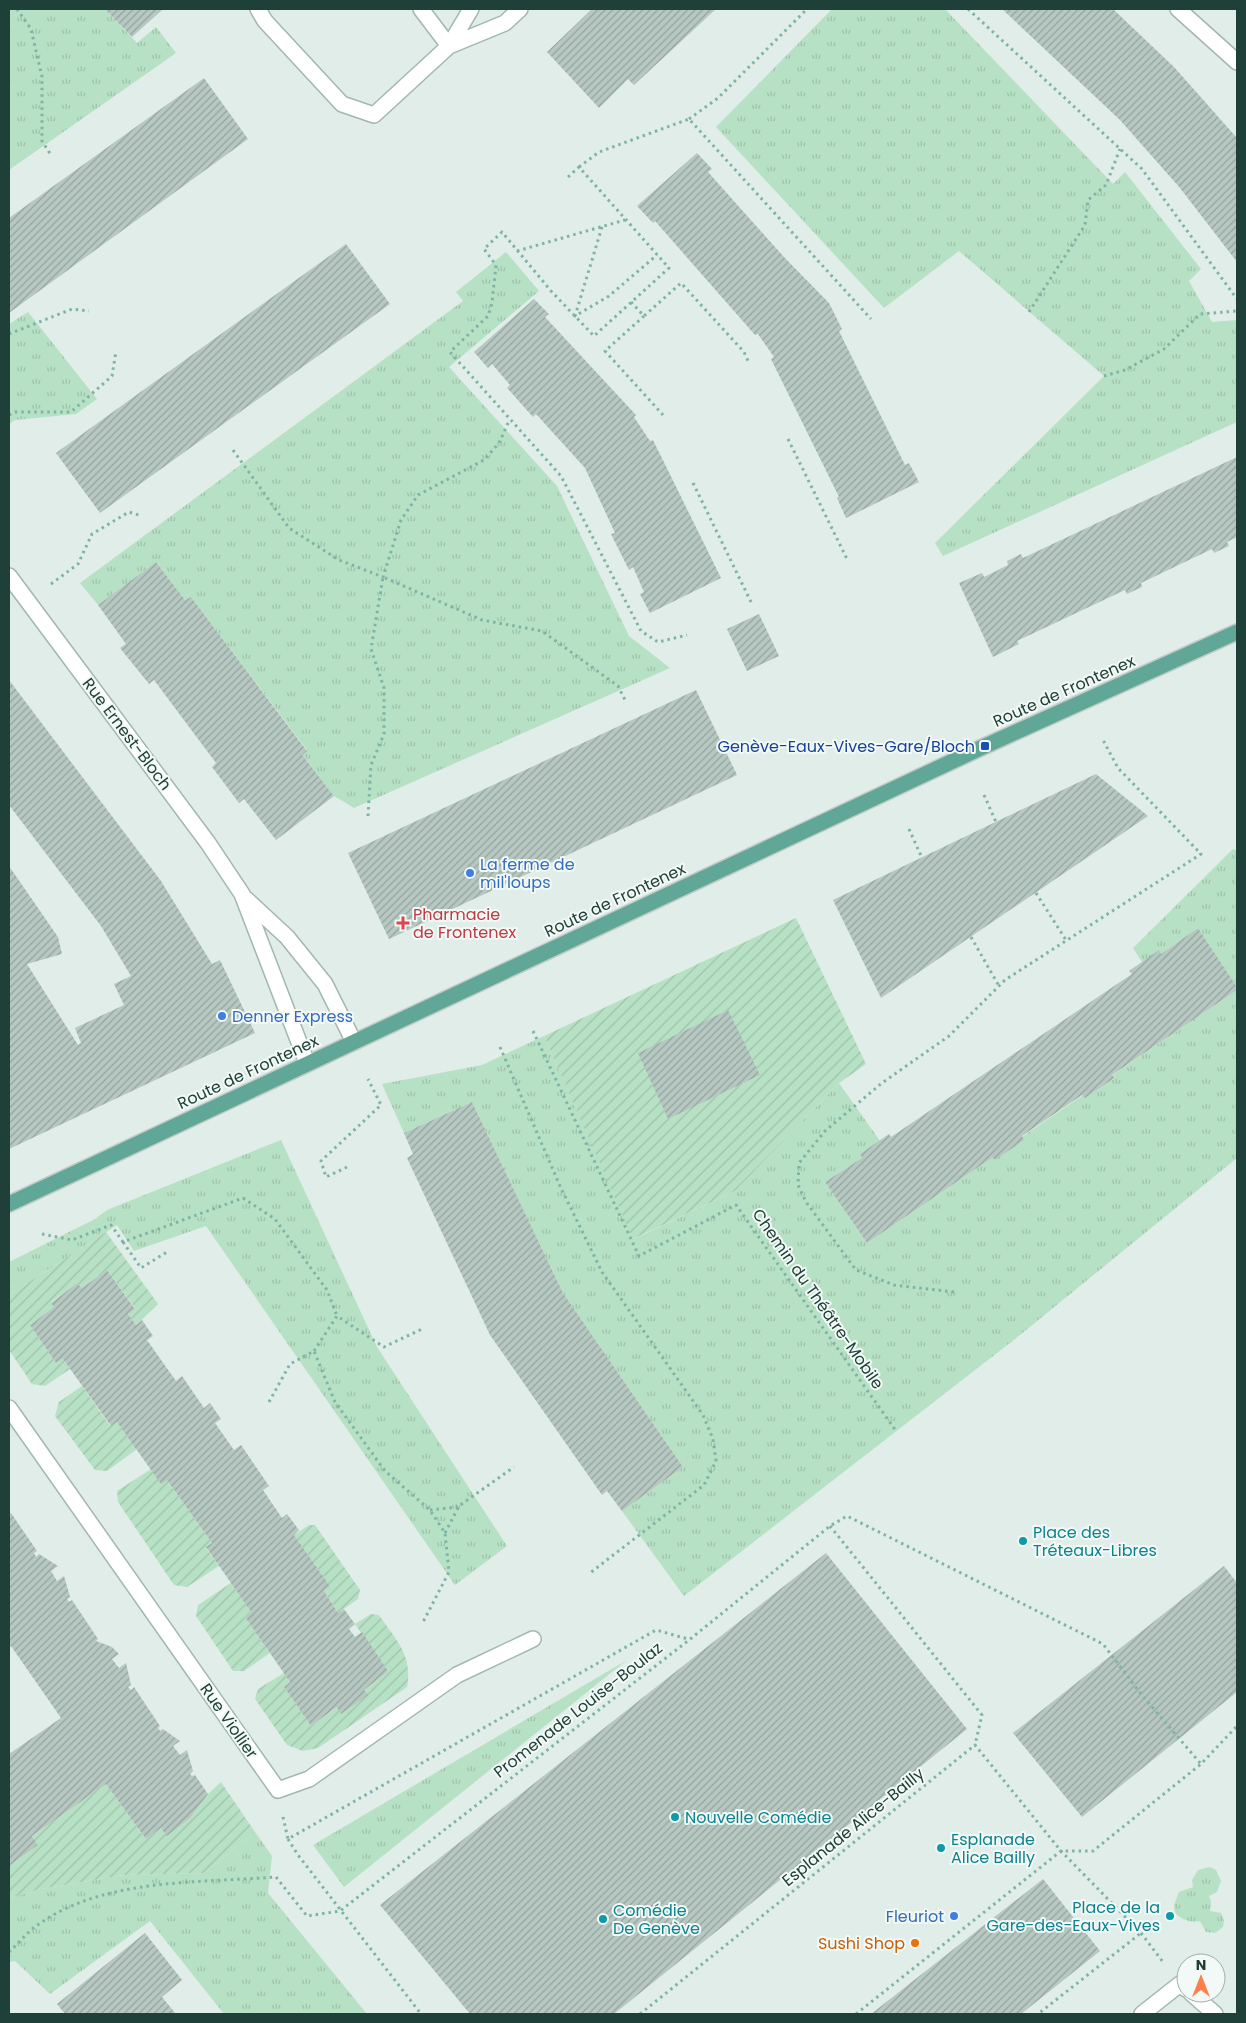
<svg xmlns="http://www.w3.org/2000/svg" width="1246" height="2023" viewBox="0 0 1246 2023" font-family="Poppins,sans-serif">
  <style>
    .grass { fill: url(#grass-tufts) }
    .garden { fill: url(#garden-furrows) }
    .building { fill: url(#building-hatch) }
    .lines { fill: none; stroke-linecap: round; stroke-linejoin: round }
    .minor-casing { stroke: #a3b6b0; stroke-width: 18 }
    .major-casing { stroke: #c0cac7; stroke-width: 18 }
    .path { stroke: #7eb4a5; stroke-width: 3; stroke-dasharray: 2.5 4; stroke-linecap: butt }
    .minor { stroke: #fff; stroke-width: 15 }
    .major { stroke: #61a797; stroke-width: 15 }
    .transit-dot { fill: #1a4fb4; stroke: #f2f9f6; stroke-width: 2 }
    .shop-dot { fill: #3f7fe0; stroke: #f2f9f6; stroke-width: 2 }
    .health-dot { fill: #e0444e; stroke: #f2f9f6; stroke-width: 2 }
    .culture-dot { fill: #0f9aa8; stroke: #f2f9f6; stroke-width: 2 }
    .food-dot { fill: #e8710a; stroke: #f2f9f6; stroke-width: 2 }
    .labels { text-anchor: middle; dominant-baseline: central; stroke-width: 4; stroke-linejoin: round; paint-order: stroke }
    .street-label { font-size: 16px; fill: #1f4038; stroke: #f2f9f6 }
    .transit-label { font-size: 16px; fill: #164399; stroke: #f2f9f6; text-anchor: end }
    .shop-label { font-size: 16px; fill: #366cbe; stroke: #f2f9f6; text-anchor: start }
    .health-label { font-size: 16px; fill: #be3a42; stroke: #f2f9f6; text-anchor: start }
    .culture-label { font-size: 16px; fill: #0d838f; stroke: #f2f9f6; text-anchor: start }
    .food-label { font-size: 16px; fill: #c56008; stroke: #f2f9f6; text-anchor: end }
  </style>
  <defs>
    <pattern id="grass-tufts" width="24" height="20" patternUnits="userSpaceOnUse" patternTransform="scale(1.25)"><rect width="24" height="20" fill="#b7e1c4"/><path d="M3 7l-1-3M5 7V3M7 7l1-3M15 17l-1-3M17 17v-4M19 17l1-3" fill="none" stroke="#9dc2a9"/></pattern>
    <pattern id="garden-furrows" width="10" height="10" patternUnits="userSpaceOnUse" patternTransform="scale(1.25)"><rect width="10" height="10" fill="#b7e1c4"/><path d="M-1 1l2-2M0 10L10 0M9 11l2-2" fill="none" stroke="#9dc2a9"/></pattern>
    <pattern id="building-hatch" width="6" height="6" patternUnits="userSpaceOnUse" patternTransform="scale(1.25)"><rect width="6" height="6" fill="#b6c8c1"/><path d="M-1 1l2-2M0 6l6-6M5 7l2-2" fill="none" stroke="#93a49e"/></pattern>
  </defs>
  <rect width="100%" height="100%" fill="#e1ede8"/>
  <!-- grass -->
  <path class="grass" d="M 9,9 L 105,9 L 137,43 L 156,27 L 176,53 L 9,170 Z
    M 832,9 L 945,9 L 1113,184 L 1125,172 L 1201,269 L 1189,281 L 1212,322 L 1237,320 L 1237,422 L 943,556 L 935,543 L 1104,376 L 959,251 L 884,308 L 716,127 Z
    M 506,252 L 539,291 L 449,367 L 557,486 L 629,636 L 670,668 L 354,808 L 334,796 L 302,755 L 307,750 L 191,597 L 185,600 L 156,562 L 98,605 L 80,583 L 463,301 L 456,292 Z
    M 28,312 L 97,399 L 76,414 L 15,420 L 9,424 L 9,324 Z
    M 1233,849 L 1237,850 L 1237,987 L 1198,928 L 1161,954 L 1142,962 L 1133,948 Z
    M 1237,990 L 1237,1158 L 1015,1339 L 684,1596 L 622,1511 L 683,1467 L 563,1293 L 472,1102 L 404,1133 L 382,1084 L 482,1065 L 544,1036 L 634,1239 L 735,1191 L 839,1083 L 880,1141 L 860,1154 L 862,1158 L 825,1182 L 867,1243 Z
    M 281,1140 L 377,1347 L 507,1546 L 455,1585 L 206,1226 L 134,1251 L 117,1225 L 9,1295 L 9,1262 L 95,1219 L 107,1210 Z
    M 627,1660 L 344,1887 L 313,1845 Z
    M 255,1832 L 272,1856 L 268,1893 L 367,2014 L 224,2014 L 150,1921 L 50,1994 L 15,1961 L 9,1962 L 9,1898 L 41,1889 L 124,1875 L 204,1873 Z
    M 1210,1867 L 1216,1870 L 1221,1881 L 1217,1892 L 1209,1896 L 1211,1901 L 1210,1911 L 1221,1913 L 1224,1920 L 1223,1927 L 1215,1933 L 1206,1932 L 1200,1921 C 1190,1923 1183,1920 1175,1913 L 1174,1905 L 1179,1892 L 1193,1887 L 1192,1880 L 1198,1870 Z"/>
  <!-- garden -->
  <path class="garden" d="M 796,918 L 866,1064 L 839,1083 L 735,1191 L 633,1239 L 544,1036 Z
    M 106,1232 L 158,1304 L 136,1325 L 128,1314 L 135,1308 L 107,1270 L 82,1288 L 77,1283 L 51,1302 L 54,1307 L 30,1325 L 56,1363 L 63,1359 L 70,1369 L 45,1386 L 32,1384 L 9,1350 L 9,1295 Z
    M 82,1386 L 110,1426 L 117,1422 L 137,1449 L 107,1471 L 95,1470 L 55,1416 L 59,1402 Z
    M 151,1469 L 167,1480 L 212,1543 L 206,1548 L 219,1566 L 187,1587 L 174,1585 L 118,1502 L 117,1491 Z
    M 309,1525 L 315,1525 L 360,1590 L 358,1599 L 338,1613 L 324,1591 L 330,1586 L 294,1535 Z
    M 231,1583 L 251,1612 L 245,1617 L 270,1653 L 244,1671 L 233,1671 L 196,1616 L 198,1605 Z
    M 371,1614 L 379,1615 C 396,1640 413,1655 407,1687 L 318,1748 L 303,1751 L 287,1745 L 255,1699 L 258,1689 L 284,1673 L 290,1682 L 284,1687 L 311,1726 L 388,1671 L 355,1624 Z
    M 221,1782 L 255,1832 L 204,1873 L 124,1875 L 41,1889 L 9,1898 L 9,1866 L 38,1845 L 32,1836 L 106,1784 L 146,1839 L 161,1828 L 168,1835 L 190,1818 L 208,1794 Z"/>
  <!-- building -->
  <path class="building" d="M 105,9 L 163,9 L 132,37 Z
    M 592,9 L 716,9 L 634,85 L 628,79 L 599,108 L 547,52 Z
    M 1002,9 L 1113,9 L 1174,67 L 1237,138 L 1237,262 L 1180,188 L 1120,120 Z
    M 204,78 L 248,139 L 9,313 L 9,218 Z
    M 697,153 L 712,169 L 708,172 L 784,257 L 829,303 L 842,329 L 839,331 L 905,465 L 909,463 L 919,482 L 846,518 L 837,498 L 839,497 L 771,359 L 774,357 L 758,334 L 755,335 L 655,221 L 653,223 L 637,206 Z
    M 346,244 L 390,304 L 100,513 L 56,453 Z
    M 534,299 L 549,314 L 545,317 L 636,415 L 634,417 L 650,441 L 653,440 L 721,578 L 650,613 L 640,594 L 644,592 L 633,567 L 629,570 L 611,534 L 615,533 L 585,468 L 536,414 L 533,417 L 507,388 L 510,385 L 492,364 L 488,368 L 474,352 Z
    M 1237,457 L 1237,537 L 1227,542 L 1229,546 L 1214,553 L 1212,549 L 1141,583 L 1142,587 L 1127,594 L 1125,590 L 1017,641 L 1019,644 L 993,657 L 959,583 L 982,573 L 984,577 L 1008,565 L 1007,561 L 1021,554 L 1023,558 Z
    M 156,562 L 185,600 L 191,597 L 307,751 L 302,755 L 334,796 L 276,840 L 244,799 L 239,803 L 212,767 L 216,763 L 154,680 L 149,684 L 120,648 L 126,644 L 98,605 Z
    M 759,614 L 779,656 L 747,671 L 727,629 Z
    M 9,680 L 161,881 L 212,964 L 220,960 L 255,1033 L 9,1149 L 9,866 L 58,937 L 62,954 L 27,964 L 78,1045 L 81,1043 L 75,1028 L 124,1005 L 114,984 L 131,976 L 101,926 L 9,805 Z
    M 696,690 L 737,775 L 389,939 L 348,853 Z
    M 1096,774 L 1148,816 L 881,998 L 833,900 Z
    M 1198,928 L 1237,987 L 1237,990 L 1112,1075 L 1114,1078 L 1085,1098 L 1082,1095 L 1022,1136 L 1024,1140 L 995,1160 L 993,1157 L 867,1243 L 825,1182 L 862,1158 L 860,1154 L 889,1134 L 891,1137 L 1132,974 L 1129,971 L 1159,950 L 1161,954 Z
    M 728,1010 L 760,1075 L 668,1119 L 638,1053 Z
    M 472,1102 L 563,1293 L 683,1467 L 622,1511 L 607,1491 L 602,1495 L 490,1335 L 407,1158 L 413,1154 L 404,1133 Z
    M 107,1270 L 135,1309 L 128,1314 L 136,1325 L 142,1320 L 153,1336 L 147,1340 L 176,1381 L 182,1376 L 204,1408 L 210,1403 L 221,1419 L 215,1423 L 234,1450 L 241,1445 L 269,1486 L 263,1490 L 282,1518 L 287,1514 L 299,1530 L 294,1535 L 330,1586 L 324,1591 L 338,1613 L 344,1609 L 355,1624 L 349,1629 L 355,1637 L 362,1632 L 388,1671 L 364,1690 L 368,1695 L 341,1714 L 337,1707 L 311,1726 L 284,1687 L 290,1682 L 245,1617 L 251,1612 L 206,1547 L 212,1543 L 167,1480 L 161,1484 L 117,1422 L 111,1426 L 63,1359 L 56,1363 L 30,1325 L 54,1307 L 51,1303 L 77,1283 L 82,1288 Z
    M 11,1513 L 37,1551 L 34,1553 L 36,1557 L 39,1554 L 58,1566 L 51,1571 L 57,1581 L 64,1576 L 70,1597 L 67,1599 L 69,1602 L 72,1600 L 98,1639 L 96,1641 L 112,1647 L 119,1654 L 112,1659 L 119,1668 L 126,1663 L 131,1685 L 128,1687 L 131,1690 L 134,1687 L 160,1726 L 158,1728 L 160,1731 L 163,1729 L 180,1741 L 173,1746 L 180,1755 L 187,1750 L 193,1771 L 190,1774 L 192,1776 L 195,1775 L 208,1794 L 190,1818 L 167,1836 L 161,1828 L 146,1839 L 106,1784 L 32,1836 L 38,1845 L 9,1866 L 9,1754 L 61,1718 L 11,1646 L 9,1648 L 9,1514 Z
    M 826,1553 L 967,1729 L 614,2014 L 470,2014 L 380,1905 Z
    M 1224,1566 L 1237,1583 L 1237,1692 L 1082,1817 L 1013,1733 Z
    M 1043,1879 L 1100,1951 L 1021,2014 L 871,2014 Z
    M 145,1933 L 182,1980 L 162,1997 L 176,2014 L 65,2014 L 57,2004 Z"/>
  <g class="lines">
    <defs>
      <path id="minor" d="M 258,9 L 265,21 L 342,104 L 374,115 L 449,46 L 505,23 L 520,9
        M 421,9 L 449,46 L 471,9
        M 1178,9 L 1237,62
        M 9,576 L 208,843 L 242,894 L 307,1063
        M 246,899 L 287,937 L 325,984 L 354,1042
        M 9,1408 L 278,1790 L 309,1779 L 457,1675 L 533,1639
        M 1191,1993 L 1215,2014
        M 1142,2014 L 1180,1984 L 1186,1989"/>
      <path id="major" d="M 9,1204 L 985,746 L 1237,632"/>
    </defs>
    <!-- minor casing -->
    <use href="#minor" class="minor-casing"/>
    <!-- major casing -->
    <use href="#major" class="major-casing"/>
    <!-- path -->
    <path class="path" d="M 17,9 L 31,29 L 42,77 L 42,141 L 51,155
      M 968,9 L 1142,169 L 1237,299
      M 689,119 L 718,98 L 807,9
      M 579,167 L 599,152 L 689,119 L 871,319
      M 568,177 L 579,167 L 669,268 L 594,336 L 551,291 L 502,232 L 484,249 L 496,265 L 492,303 L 488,316 L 450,352 L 561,476 L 641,631 L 658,642 L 687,635
      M 602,227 L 575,316 L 609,296 L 657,255
      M 517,251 L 625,220
      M 631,302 L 644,316 L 681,283 L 744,352 L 749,363
      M 1029,312 L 1085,225 L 1088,200 L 1106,185 L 1120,149
      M 644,316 L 605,351 L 663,415
      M 9,334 L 72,309 L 89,311
      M 1104,376 L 1125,370 L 1164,349 L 1200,314 L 1237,311
      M 9,415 L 15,412 L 71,412 L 112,376 L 116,351
      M 788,439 L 847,559
      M 233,450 L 289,528 L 339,560 L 383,577 L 401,520 L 418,495 L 484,460 L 499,443 L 509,421
      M 693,483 L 752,604
      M 51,584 L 78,564 L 92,534 L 129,512 L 142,516
      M 984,795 L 996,822
      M 368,816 L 371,765 L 384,734 L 384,688 L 371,649 L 383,577 L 482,620 L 542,631 L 618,686 L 625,700
      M 909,829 L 922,858
      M 1036,893 L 1066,940
      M 971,937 L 999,986
      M 533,1031 L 639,1256 L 736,1205 L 896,1431
      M 500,1047 L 560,1186 L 602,1272 L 703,1415 L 713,1439 L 716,1461 L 704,1485 L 590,1573
      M 347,1167 L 326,1177 L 321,1161 L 381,1105 L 368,1079
      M 42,1234 L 72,1240 L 111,1225 L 123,1242 L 243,1198 L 275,1219 L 327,1290 L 337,1316
      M 123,1242 L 141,1268 L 167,1252
      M 954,1292 L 894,1285 L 856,1270 L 806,1202 L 798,1185 L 799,1163 L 825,1131 L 882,1083 L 949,1036 L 1005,980 L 1201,854 L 1118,768 L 1103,740
      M 314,1351 L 337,1316 L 384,1347 L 422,1329
      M 269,1402 L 290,1364 L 314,1351 L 335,1402 L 385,1471 L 430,1510 L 445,1533 L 449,1572 L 422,1624
      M 430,1510 L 458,1507
      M 830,1526 L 982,1715 L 975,1745
      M 445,1533 L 459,1506 L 514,1467
      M 283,1817 L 288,1839 L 656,1630 L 688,1639
      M 288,1839 L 298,1855 L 421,2014
      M 1141,1933 L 1163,1962
      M 9,1952 C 19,1943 28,1931 39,1924 C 104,1878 199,1883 276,1877 L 307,1916 L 340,1911 L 689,1640 L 830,1526 L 847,1516 L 1103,1644 L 1141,1694 L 1201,1764
      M 640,2014 L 975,1745 L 1061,1851 L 1141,1933 L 1038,2014
      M 856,2014 L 1061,1851 L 1093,1851 L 1201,1764 L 1237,1726"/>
    <!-- minor -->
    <use href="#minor" class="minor"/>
    <!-- major -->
    <use href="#major" class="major"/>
  </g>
  <!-- markers -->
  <rect class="transit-dot" x="980" y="741" width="10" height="10" rx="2.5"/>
  <g class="shop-dot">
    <circle cx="470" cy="873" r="5"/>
    <circle cx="222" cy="1016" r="5"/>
    <circle cx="954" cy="1916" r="5"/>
  </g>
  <path class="health-dot" d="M400.5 915.5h5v5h5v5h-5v5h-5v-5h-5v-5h5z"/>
  <g class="culture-dot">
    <circle cx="1023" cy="1541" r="5"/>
    <circle cx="675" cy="1817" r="5"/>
    <circle cx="941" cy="1848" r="5"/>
    <circle cx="1170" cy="1916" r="5"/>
    <circle cx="603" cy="1919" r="5"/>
  </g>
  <circle class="food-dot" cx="915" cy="1943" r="5"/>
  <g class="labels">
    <!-- street labels -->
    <g class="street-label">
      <text transform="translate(1064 691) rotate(-24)">Route de Frontenex</text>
      <text transform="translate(127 734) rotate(53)">Rue Ernest-Bloch</text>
      <text transform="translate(615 900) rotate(-25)">Route de Frontenex</text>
      <text transform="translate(248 1072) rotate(-25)">Route de Frontenex</text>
      <text transform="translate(818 1299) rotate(55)">Chemin du Théâtre-Mobile</text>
      <text transform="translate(578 1710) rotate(-38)">Promenade Louise-Boulaz</text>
      <text transform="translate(229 1721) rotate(55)">Rue Viollier</text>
      <text transform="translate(853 1827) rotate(-39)">Esplanade Alice-Bailly</text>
    </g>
    <!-- transit labels -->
    <g class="transit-label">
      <text x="975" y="746">Genève-Eaux-Vives-Gare/Bloch</text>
    </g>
    <!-- shop labels -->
    <g class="shop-label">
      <text x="480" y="864">La ferme de<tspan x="480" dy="18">mil'loups</tspan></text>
      <text x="232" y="1016">Denner Express</text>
      <text x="944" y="1916" text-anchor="end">Fleuriot</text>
    </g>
    <!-- health labels -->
    <g class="health-label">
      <text x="413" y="914">Pharmacie<tspan x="413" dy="18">de Frontenex</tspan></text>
    </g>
    <!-- culture labels -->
    <g class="culture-label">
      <text x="1033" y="1532">Place des<tspan x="1033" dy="18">Tréteaux-Libres</tspan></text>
      <text x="685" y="1817">Nouvelle Comédie</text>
      <text x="951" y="1839">Esplanade<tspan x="951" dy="18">Alice Bailly</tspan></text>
      <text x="1160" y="1907" text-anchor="end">Place de la<tspan x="1160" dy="18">Gare-des-Eaux-Vives</tspan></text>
      <text x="613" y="1910">Comédie<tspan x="613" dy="18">De Genève</tspan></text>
    </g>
    <!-- food labels -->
    <g class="food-label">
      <text x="905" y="1943">Sushi Shop</text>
    </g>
  </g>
  <!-- border -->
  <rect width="1246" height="2023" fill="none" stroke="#1f4038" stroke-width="20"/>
  <!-- north arrow -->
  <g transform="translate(1201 1978)"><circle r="24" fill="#f2f9f6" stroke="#9eafaa"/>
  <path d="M0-4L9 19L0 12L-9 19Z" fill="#ff7e4d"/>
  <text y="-8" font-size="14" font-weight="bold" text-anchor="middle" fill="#1f4038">N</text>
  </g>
</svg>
